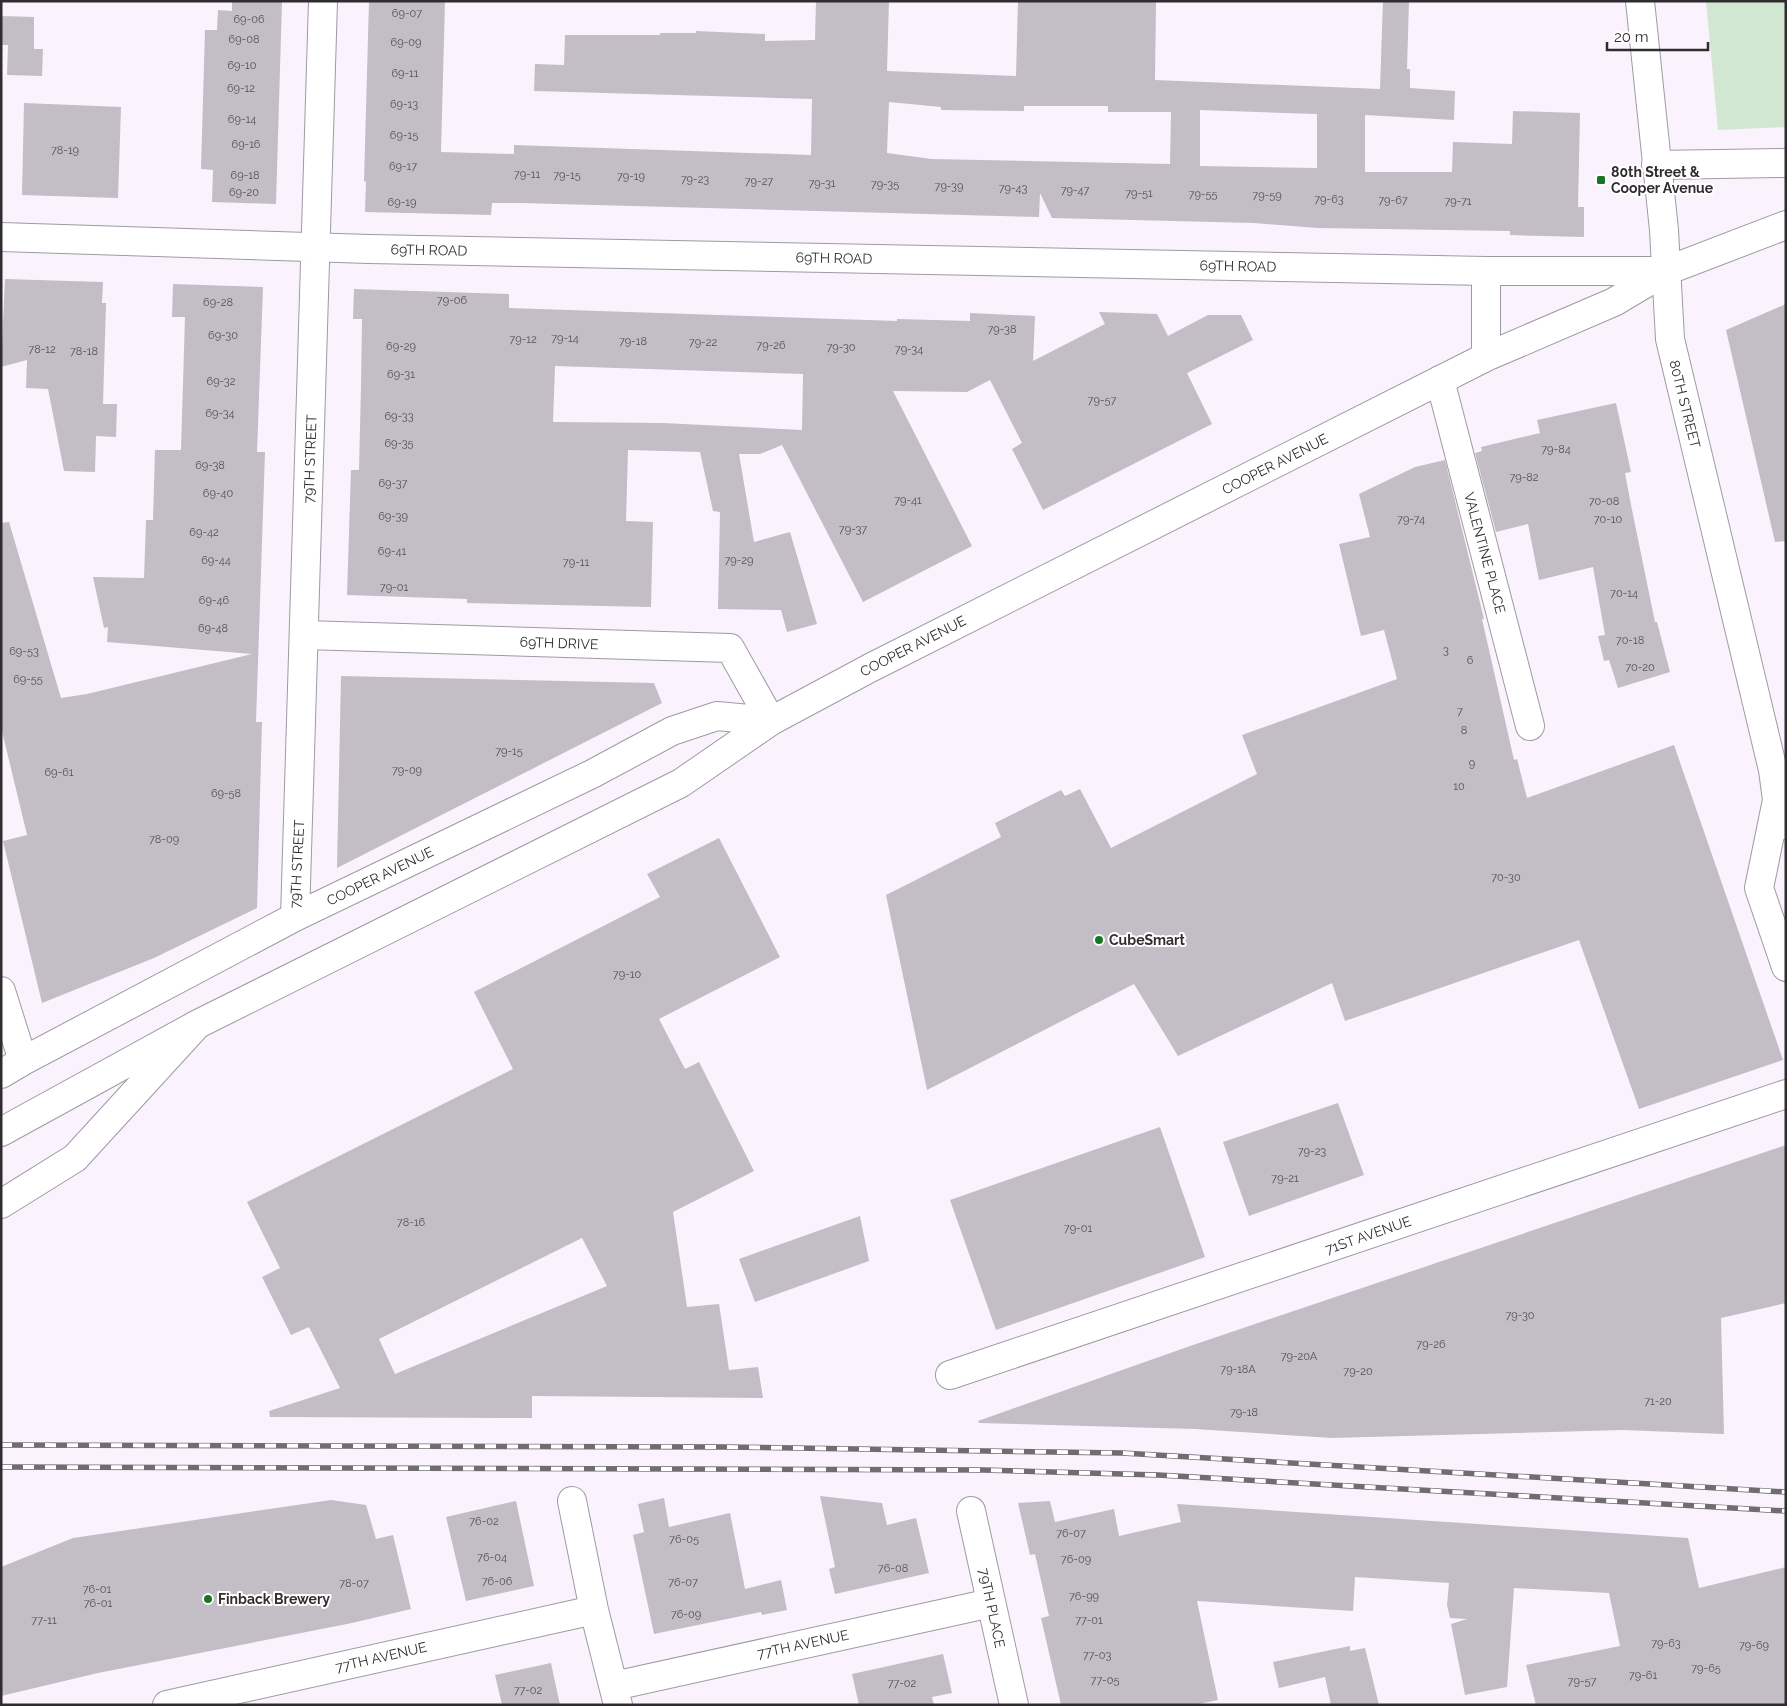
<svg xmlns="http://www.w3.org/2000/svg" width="1787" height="1706" viewBox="0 0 1787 1706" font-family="Raleway,sans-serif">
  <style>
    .green { fill: #d2e7d1 }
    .building { fill: #c3bdc6; fill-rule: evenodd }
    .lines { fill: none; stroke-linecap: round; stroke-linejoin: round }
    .minor-casing { stroke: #9f9aa2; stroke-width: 30 }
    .secondary-casing { stroke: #9f9aa2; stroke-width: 30 }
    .minor { stroke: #fff; stroke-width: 28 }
    .secondary { stroke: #fff; stroke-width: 28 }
    .rail-casing { stroke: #716c72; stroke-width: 5.5 }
    .rail { stroke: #fff; stroke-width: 4; stroke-dasharray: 11; stroke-linecap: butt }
    .poi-dot { fill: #187524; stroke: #fff; stroke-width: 2 }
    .labels { text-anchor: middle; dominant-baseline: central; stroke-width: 4; stroke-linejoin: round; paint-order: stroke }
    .number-label { font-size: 11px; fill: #555156 }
    .poi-label { font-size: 14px; font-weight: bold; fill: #302d31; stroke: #fff; text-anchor: start }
    .street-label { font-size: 14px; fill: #302d31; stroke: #fff }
  </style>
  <rect width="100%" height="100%" fill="#faf3fd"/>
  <!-- green -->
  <path class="green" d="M 1706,1 L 1786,1 L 1786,127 L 1718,130 Z"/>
  <!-- building -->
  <path class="building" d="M 232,1 L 282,1 L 276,204 L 212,202 L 213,170 L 201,169 L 205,30 L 217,30 L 218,10 L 232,11 Z
    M 369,1 L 445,1 L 441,152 L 514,154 L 514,145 L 811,155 L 812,99 L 534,91 L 535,64 L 564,65 L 565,35 L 660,35 L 660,33 L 696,33 L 696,31 L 765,34 L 765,41 L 815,40 L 816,1 L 889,1 L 887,71 L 1016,76 L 1018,1 L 1156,1 L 1155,80 L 1380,89 L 1383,1 L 1409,1 L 1407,69 L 1410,69 L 1410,88 L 1455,91 L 1454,120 L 1365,115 L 1365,172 L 1452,172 L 1453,142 L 1512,144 L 1513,111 L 1580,113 L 1578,207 L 1584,207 L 1584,237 L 1510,235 L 1510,231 L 1318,228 L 1254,223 L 1052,218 L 1040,193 L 1039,217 L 519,203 L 492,203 L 491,215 L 365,212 L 366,182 L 364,181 ZM 889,102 L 941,107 L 941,110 L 1024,111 L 1024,106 L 1108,106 L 1108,112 L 1171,112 L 1170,164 L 932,159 L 887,153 ZM 1200,110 L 1317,114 L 1317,168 L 1200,166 Z
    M 1,16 L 34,17 L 34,49 L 43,49 L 42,76 L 7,75 L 8,45 L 1,45 Z
    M 24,103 L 121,107 L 118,198 L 22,195 Z
    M 5,279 L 103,282 L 102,303 L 106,303 L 103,404 L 117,404 L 116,437 L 96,436 L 95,472 L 64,471 L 48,389 L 26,388 L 27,360 L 1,367 Z
    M 173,284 L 263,287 L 257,452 L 265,452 L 256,722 L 262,722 L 257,908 L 154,958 L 42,1003 L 3,841 L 27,835 L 1,727 L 1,523 L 9,522 L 61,698 L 87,694 L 252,654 L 107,642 L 108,627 L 104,628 L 93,577 L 144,578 L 146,520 L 153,520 L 155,450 L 181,450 L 185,317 L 172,317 Z
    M 354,289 L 509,294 L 509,308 L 897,321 L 897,319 L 970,321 L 970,313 L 1035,316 L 1033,361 L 1105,324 L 1099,312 L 1157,314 L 1168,336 L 1208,315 L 1241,315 L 1253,340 L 1187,373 L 1212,424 L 1043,510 L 1012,449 L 1022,443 L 990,380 L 967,392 L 893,391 L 972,546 L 863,602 L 782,445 L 760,454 L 739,454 L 754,542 L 790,532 L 817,624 L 787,632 L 781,610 L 718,609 L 720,512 L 713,511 L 700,452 L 628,450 L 626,521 L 653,522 L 651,607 L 467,603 L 467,599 L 347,595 L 351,470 L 359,470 L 361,386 L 362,319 L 353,319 ZM 555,366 L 803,374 L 802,430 L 663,423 L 553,422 Z
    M 1786,304 L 1786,541 L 1775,542 L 1726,330 Z
    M 1616,403 L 1631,472 L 1625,473 L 1631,505 L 1655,622 L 1657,622 L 1670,672 L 1618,688 L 1609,660 L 1604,661 L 1598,636 L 1605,635 L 1593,567 L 1539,580 L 1528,524 L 1496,532 L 1475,453 L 1482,451 L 1481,447 L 1540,433 L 1537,420 Z
    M 1445,460 L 1484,619 L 1482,619 L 1514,760 L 1517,759 L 1527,798 L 1674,745 L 1783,1060 L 1639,1109 L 1579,940 L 1345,1021 L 1332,983 L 1178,1056 L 1134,984 L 927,1090 L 886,895 L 1001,837 L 995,823 L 1061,790 L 1065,796 L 1080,789 L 1111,848 L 1257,774 L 1242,735 L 1397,679 L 1384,630 L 1361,636 L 1339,544 L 1370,537 L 1359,494 L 1415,467 Z
    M 341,676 L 654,683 L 662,703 L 337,868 Z
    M 719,838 L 780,957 L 659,1019 L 685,1069 L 699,1062 L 754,1171 L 673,1212 L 687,1307 L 719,1304 L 729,1370 L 758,1367 L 763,1398 L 532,1396 L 532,1418 L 270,1417 L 269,1411 L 340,1388 L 309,1327 L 291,1335 L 262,1277 L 280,1268 L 247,1202 L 513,1069 L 474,992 L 660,897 L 647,874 ZM 582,1238 L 607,1286 L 395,1374 L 379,1339 Z
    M 1338,1103 L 1364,1175 L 1249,1216 L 1223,1142 Z
    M 1160,1127 L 1205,1257 L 996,1330 L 950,1200 Z
    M 1786,1145 L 1786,1303 L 1721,1318 L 1724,1434 L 1623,1430 L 1332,1438 L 1195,1429 L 979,1423 L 978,1421 L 1193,1345 Z
    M 860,1216 L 869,1261 L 755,1302 L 739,1259 Z
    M 820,1496 L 882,1503 L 887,1525 L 916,1518 L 929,1573 L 835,1594 L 829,1569 L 835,1567 Z
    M 664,1498 L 669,1527 L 730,1513 L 745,1589 L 781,1580 L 787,1610 L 762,1615 L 761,1612 L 654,1634 L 633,1535 L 644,1532 L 638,1504 Z
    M 331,1500 L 366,1505 L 376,1539 L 393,1535 L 411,1609 L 352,1623 L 98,1673 L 1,1696 L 1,1567 L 73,1538 Z
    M 516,1501 L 534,1586 L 466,1601 L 446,1517 Z
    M 1050,1501 L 1055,1522 L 1114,1509 L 1119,1536 L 1181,1522 L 1177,1504 L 1688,1538 L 1699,1588 L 1786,1567 L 1786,1705 L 1536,1705 L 1526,1665 L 1620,1646 L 1609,1593 L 1514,1588 L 1507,1687 L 1465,1695 L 1451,1624 L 1467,1619 L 1450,1618 L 1447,1605 L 1449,1583 L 1355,1577 L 1353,1611 L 1197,1601 L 1218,1700 L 1194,1705 L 1061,1705 L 1041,1618 L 1049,1616 L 1035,1554 L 1030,1555 L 1018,1503 Z
    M 1350,1646 L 1350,1651 L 1365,1648 L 1379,1705 L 1331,1705 L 1325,1677 L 1279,1688 L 1273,1662 Z
    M 943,1654 L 952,1693 L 932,1697 L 934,1705 L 859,1705 L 852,1674 Z
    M 551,1663 L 560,1705 L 502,1705 L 495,1675 Z"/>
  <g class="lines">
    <defs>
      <path id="minor" d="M 1640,1 L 1664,230 L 1670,339 L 1773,770 L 1777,800 L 1786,825
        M 1,237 L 369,249 L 1486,271 L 1666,271
        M 1440,380 L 1530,726
        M 305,635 L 730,648 L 771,721
        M 1777,800 L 1759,888 L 1786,967
        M 295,917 L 323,1
        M 1,991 L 23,1061
        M 1,1074 L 23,1061 L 295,917 L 592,774 L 672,731 L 717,716 L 771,721
        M 1,1204 L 75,1158 L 194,1028
        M 950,1375 L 1786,1094
        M 572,1501 L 594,1610 L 618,1705
        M 971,1511 L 1014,1705
        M 614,1686 L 991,1603
        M 167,1705 L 594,1610"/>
      <path id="secondary" d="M 1656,165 L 1786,163
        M 1486,271 L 1486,357
        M 1,1132 L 198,1024 L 681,783 L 771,721 L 870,668 L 1486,357 L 1614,302 L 1666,271 L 1786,225"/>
    </defs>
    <!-- minor casing -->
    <use href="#minor" class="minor-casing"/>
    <!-- secondary casing -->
    <use href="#secondary" class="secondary-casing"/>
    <!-- minor -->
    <use href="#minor" class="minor"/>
    <!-- secondary -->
    <use href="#secondary" class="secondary"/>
    <defs>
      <path id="rail" d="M 1,1445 L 725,1447 L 1122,1453 L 1786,1492
        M 1,1467 L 984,1470 L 1158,1475 L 1786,1511"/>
    </defs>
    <!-- rail casing -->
    <use href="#rail" class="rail-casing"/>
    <!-- rail -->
    <use href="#rail" class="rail"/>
  </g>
  <!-- markers -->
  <g class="poi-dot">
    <rect x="1596" y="175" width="10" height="10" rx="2.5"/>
    <circle cx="1099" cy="940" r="5"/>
    <circle cx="208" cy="1599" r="5"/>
  </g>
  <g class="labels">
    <!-- number labels -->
    <g class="number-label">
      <text x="407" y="13">69-07</text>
      <text x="249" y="19">69-06</text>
      <text x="244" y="39">69-08</text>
      <text x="406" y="42">69-09</text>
      <text x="242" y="65">69-10</text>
      <text x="405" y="73">69-11</text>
      <text x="241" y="88">69-12</text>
      <text x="404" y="104">69-13</text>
      <text x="242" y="119">69-14</text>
      <text x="404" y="135">69-15</text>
      <text x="246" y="144">69-16</text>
      <text x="65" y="150">78-19</text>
      <text x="403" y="166">69-17</text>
      <text x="527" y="174">79-11</text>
      <text x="245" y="175">69-18</text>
      <text x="567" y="175">79-15</text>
      <text x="631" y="176">79-19</text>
      <text x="695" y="179">79-23</text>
      <text x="759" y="181">79-27</text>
      <text x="822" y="183">79-31</text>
      <text x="885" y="184">79-35</text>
      <text x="949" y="186">79-39</text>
      <text x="1013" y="188">79-43</text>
      <text x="1075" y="190">79-47</text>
      <text x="244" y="192">69-20</text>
      <text x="1139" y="193">79-51</text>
      <text x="1203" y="194">79-55</text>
      <text x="1267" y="195">79-59</text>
      <text x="1329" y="199">79-63</text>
      <text x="1393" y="200">79-67</text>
      <text x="1458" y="201">79-71</text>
      <text x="402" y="202">69-19</text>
      <text x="452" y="300">79-06</text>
      <text x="218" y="302">69-28</text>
      <text x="1002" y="329">79-38</text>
      <text x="223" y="335">69-30</text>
      <text x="565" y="338">79-14</text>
      <text x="523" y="339">79-12</text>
      <text x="633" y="341">79-18</text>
      <text x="703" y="342">79-22</text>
      <text x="771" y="345">79-26</text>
      <text x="401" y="346">69-29</text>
      <text x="841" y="347">79-30</text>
      <text x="42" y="349">78-12</text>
      <text x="909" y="349">79-34</text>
      <text x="84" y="351">78-18</text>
      <text x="401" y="374">69-31</text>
      <text x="221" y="381">69-32</text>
      <text x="1102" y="400">79-57</text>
      <text x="220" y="413">69-34</text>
      <text x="399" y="416">69-33</text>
      <text x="399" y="443">69-35</text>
      <text x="1556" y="449">79-84</text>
      <text x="210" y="465">69-38</text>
      <text x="1524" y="477">79-82</text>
      <text x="393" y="483">69-37</text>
      <text x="218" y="493">69-40</text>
      <text x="908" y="500">79-41</text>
      <text x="1604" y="501">70-08</text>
      <text x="393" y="516">69-39</text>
      <text x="1411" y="519">79-74</text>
      <text x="1608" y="519">70-10</text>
      <text x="853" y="529">79-37</text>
      <text x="204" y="532">69-42</text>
      <text x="392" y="551">69-41</text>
      <text x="216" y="560">69-44</text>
      <text x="739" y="560">79-29</text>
      <text x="576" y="562">79-11</text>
      <text x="394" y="587">79-01</text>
      <text x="1624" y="593">70-14</text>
      <text x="214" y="600">69-46</text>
      <text x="213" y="628">69-48</text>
      <text x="1630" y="640">70-18</text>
      <text x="1446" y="650">3</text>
      <text x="24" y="651">69-53</text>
      <text x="1470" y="660">6</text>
      <text x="1640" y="667">70-20</text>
      <text x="28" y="679">69-55</text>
      <text x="1460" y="711">7</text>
      <text x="1464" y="730">8</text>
      <text x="509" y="751">79-15</text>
      <text x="1472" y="763">9</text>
      <text x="407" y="770">79-09</text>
      <text x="59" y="772">69-61</text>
      <text x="1459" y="786">10</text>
      <text x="226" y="793">69-58</text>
      <text x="164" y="839">78-09</text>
      <text x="1506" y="877">70-30</text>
      <text x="627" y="974">79-10</text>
      <text x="1312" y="1151">79-23</text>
      <text x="1285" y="1178">79-21</text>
      <text x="411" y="1222">78-16</text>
      <text x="1078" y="1228">79-01</text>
      <text x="1520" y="1315">79-30</text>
      <text x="1431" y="1344">79-26</text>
      <text x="1299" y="1356">79-20A</text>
      <text x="1238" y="1369">79-18A</text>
      <text x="1358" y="1371">79-20</text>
      <text x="1658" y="1401">71-20</text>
      <text x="1244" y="1412">79-18</text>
      <text x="484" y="1521">76-02</text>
      <text x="1071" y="1533">76-07</text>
      <text x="684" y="1539">76-05</text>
      <text x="492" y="1557">76-04</text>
      <text x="1076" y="1559">76-09</text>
      <text x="893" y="1568">76-08</text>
      <text x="497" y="1581">76-06</text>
      <text x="683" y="1582">76-07</text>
      <text x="354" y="1583">78-07</text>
      <text x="97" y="1589">76-01</text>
      <text x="1084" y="1596">76-99</text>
      <text x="98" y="1603">76-01</text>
      <text x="686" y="1614">76-09</text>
      <text x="44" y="1620">77-11</text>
      <text x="1089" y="1620">77-01</text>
      <text x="1666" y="1643">79-63</text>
      <text x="1754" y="1645">79-69</text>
      <text x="1097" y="1655">77-03</text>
      <text x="1706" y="1668">79-65</text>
      <text x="1643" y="1675">79-61</text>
      <text x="1105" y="1680">77-05</text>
      <text x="1582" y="1681">79-57</text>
      <text x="902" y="1683">77-02</text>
      <text x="528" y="1690">77-02</text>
    </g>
    <!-- poi labels -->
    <g class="poi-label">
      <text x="1611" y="172">80th Street &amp;<tspan x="1611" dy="16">Cooper Avenue</tspan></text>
      <text x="1109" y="940">CubeSmart</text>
      <text x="218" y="1599">Finback Brewery</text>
    </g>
    <!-- street labels -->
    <g class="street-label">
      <text transform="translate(429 250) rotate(1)">69TH ROAD</text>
      <text transform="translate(834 258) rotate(1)">69TH ROAD</text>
      <text transform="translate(1238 266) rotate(1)">69TH ROAD</text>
      <text transform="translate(1685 404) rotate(76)">80TH STREET</text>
      <text transform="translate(310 459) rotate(-88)">79TH STREET</text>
      <text transform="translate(1275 464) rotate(-27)">COOPER AVENUE</text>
      <text transform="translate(1485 553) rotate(75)">VALENTINE PLACE</text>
      <text transform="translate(559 643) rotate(2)">69TH DRIVE</text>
      <text transform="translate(913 646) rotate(-27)">COOPER AVENUE</text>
      <text transform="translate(297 864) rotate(-87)">79TH STREET</text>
      <text transform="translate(380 876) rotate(-26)">COOPER AVENUE</text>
      <text transform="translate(1368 1235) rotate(-19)">71ST AVENUE</text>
      <text transform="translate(992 1608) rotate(78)">79TH PLACE</text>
      <text transform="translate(803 1644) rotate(-12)">77TH AVENUE</text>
      <text transform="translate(381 1657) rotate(-13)">77TH AVENUE</text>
    </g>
  </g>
  <!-- border -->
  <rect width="1787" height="1706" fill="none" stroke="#302d31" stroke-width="5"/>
  <!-- scale -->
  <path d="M1607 42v8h101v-8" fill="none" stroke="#302d31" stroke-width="2.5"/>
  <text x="1614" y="42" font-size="15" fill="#302d31" stroke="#ffffff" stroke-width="4" paint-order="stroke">20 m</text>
</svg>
